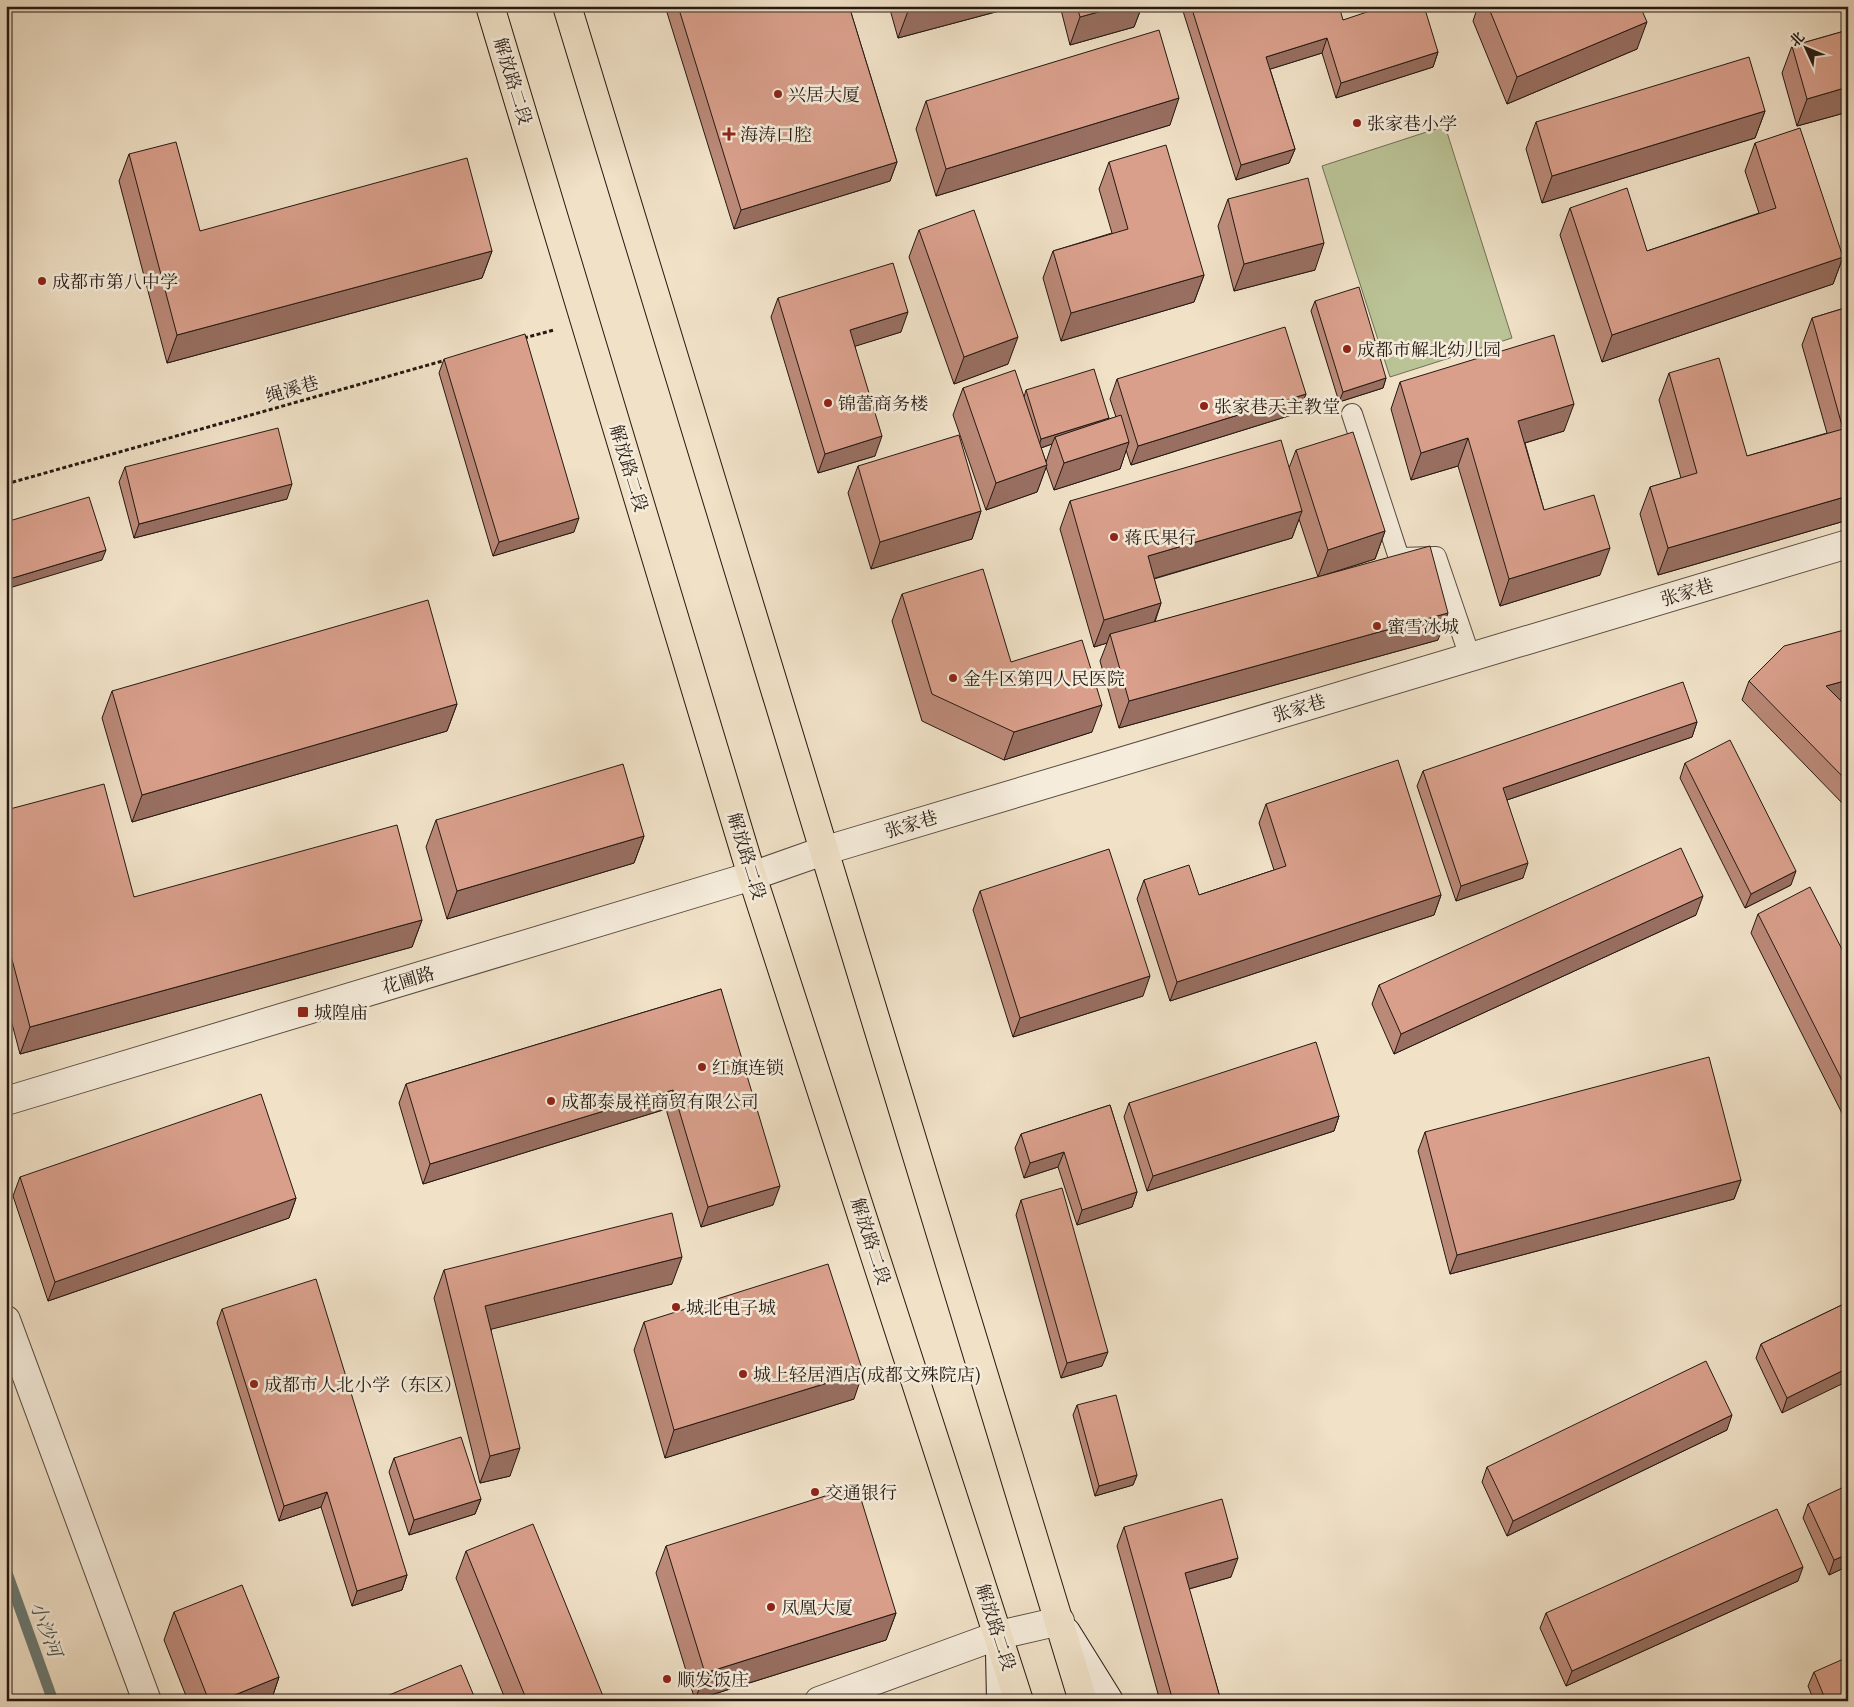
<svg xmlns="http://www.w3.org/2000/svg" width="1854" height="1707" viewBox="0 0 1854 1707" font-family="'EB Garamond','Noto Serif SC',serif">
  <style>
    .green { fill: #bac396; stroke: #706e54 }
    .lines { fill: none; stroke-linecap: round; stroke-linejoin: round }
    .stream { stroke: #6b7b75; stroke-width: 11 }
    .lane-casing { stroke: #584b40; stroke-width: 22 }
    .street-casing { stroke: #584b40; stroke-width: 30 }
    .secondary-casing { stroke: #251913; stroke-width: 30 }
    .primary-casing { stroke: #251913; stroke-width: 30 }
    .path { stroke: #251913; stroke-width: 3; stroke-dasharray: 4 2.5; stroke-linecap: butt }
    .lane { stroke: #f5ecdb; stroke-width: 20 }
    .street { stroke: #f5ecdb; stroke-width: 28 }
    .secondary { stroke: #f5ecdb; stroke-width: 28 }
    .primary { stroke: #f0e1c7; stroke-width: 28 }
    .wall { fill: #bb8978; stroke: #251913; fill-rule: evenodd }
    .shaded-wall { fill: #986f61; stroke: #251913 }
    .building { fill: #d99f8b; stroke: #251913 }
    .poi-dot { fill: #8f2418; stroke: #f5ecdb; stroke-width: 2 }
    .labels { text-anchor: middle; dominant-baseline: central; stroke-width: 5; stroke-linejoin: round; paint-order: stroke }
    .street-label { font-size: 18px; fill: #251913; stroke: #f5ecdb }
    .poi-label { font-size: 18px; fill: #251913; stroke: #f5ecdb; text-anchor: start }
    .water-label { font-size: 19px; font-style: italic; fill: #4e524c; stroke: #f5ecdb }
  </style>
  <rect width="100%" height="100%" fill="#f0e1c7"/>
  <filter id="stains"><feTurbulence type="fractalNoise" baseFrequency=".004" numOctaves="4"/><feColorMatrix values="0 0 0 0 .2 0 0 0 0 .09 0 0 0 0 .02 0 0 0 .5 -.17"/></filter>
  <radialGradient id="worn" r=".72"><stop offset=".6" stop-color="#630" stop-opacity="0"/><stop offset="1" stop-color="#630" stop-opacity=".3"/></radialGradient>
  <!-- green -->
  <path class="green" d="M 1445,126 L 1512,338 L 1390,377 L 1322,166 Z"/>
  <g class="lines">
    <!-- stream -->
    <path class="stream" d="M 6,1570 L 53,1701"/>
    <defs>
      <path id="lane" d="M 1352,414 L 1399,558 L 1436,557 L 1470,657"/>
      <path id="street" d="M 6,1101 L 752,876 L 823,851 L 1848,544
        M 6,1320 L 147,1701
        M 819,1701 L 999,1635 L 1060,1621"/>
      <path id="secondary" d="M 1066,1632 L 1109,1701
        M 1000,1652 L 1001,1701"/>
      <path id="primary" d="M 490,6 L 752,876 L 1019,1701
        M 567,6 L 1083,1701"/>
    </defs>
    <!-- lane casing -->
    <use href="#lane" class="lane-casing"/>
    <!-- street casing -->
    <use href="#street" class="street-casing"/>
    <!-- secondary casing -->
    <use href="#secondary" class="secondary-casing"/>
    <!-- primary casing -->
    <use href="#primary" class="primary-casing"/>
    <!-- path -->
    <path class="path" d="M 524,338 L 554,330
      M 6,484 L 446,360"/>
    <!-- lane -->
    <use href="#lane" class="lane"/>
    <!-- street -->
    <use href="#street" class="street"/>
    <!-- secondary -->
    <use href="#secondary" class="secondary"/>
    <!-- primary -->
    <use href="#primary" class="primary"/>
  </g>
  <!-- wall -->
  <path class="wall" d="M 665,6 L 849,6 L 897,162 L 890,181 L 734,229 Z
    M 889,6 L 1018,6 L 898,38 Z
    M 1060,6 L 1142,6 L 1134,27 L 1070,45 Z
    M 1183,6 L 1251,6 L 1252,11 L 1343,20 L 1438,52 L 1433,67 L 1336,98 L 1322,53 L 1270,69 L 1295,149 L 1289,163 L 1236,180 L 1182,8 Z
    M 1478,6 L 1640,6 L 1637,49 L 1507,104 L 1473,21 Z
    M 1667,6 L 1680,6 L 1669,11 Z
    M 1848,30 L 1848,112 L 1797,126 L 1782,73 L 1792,46 Z
    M 926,101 L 1170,125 L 936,196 L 916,129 Z
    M 1765,111 L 1755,138 L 1542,203 L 1526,149 L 1536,122 Z
    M 1755,143 L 1843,257 L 1833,284 L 1602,362 L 1560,235 L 1570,208 L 1647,251 L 1759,213 L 1745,171 Z
    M 129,154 L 200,231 L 492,251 L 482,278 L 167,363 L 119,181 Z
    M 1109,162 L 1204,275 L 1194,302 L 1061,341 L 1043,278 L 1053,251 L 1112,233 L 1099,189 Z
    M 1228,199 L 1315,270 L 1234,291 L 1218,226 Z
    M 919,230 L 1008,364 L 954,384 L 909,257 Z
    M 778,298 L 901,332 L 855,346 L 875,456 L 818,473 L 771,317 Z
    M 1315,301 L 1386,378 L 1383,388 L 1339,402 L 1311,311 Z
    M 1848,307 L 1848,520 L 1658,575 L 1640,514 L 1650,487 L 1681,478 L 1659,400 L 1669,373 L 1747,456 L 1827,433 L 1802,345 L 1812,318 Z
    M 444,359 L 574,532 L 493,556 L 439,373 Z
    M 1117,379 L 1306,394 L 1298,413 L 1131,465 L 1126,450 L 1120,469 L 1054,490 L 1046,467 L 1037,492 L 986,510 L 953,415 L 963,388 L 1024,397 L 1026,390 L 1109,419 L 1116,417 L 1110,399 ZM 1052,444 L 1046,462 L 1041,448 Z
    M 1400,382 L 1564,431 L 1525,443 L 1544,510 L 1600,575 L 1500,606 L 1458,466 L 1411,480 L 1391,409 Z
    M 1296,450 L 1385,531 L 1375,559 L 1325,575 L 1438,640 L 1119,728 L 1100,661 L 1107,643 L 1094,647 L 1060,529 L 1070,501 L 1289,468 ZM 1299,519 L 1318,577 L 1155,622 L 1161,603 L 1154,579 L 1292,538 Z
    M 858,466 L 981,511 L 972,539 L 871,569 L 848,493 Z
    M 125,467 L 287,499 L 134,538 L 119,482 Z
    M 902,594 L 1011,662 L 1092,732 L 1004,760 L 922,721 L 892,621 Z
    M 1749,681 L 1839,699 L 1848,708 L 1848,805 L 1846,807 L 1742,700 Z
    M 112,691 L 457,704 L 447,731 L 132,822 L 102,718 Z
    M 1697,722 L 1692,737 L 1507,800 L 1523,878 L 1456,901 L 1417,786 L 1423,771 Z
    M 1685,763 L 1791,885 L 1745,908 L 1680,778 Z
    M 1266,804 L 1441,895 L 1434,915 L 1170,1001 L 1137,899 L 1144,880 L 1199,895 L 1274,870 L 1259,823 Z
    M 6,810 L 134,897 L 422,920 L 412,947 L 20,1054 L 6,1001 Z
    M 436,820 L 644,836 L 634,863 L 447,919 L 426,847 Z
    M 980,891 L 1143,996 L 1013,1037 L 973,910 Z
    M 1758,914 L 1848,961 L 1848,1125 L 1751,933 Z
    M 1696,915 L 1394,1054 L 1372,1004 L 1379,985 Z
    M 721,989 L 773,1205 L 701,1227 L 666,1109 L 423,1184 L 399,1103 L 406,1084 Z
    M 1129,1103 L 1339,1116 L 1334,1131 L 1147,1191 L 1124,1117 Z
    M 1110,1105 L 1137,1192 L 1132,1207 L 1077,1225 L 1058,1167 L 1024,1178 L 1015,1148 L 1021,1134 Z
    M 1425,1132 L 1741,1180 L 1734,1199 L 1450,1274 L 1418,1151 Z
    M 20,1177 L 296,1198 L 289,1218 L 48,1301 L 13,1196 Z
    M 1021,1200 L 1102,1366 L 1061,1378 L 1016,1215 Z
    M 444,1270 L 672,1284 L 491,1329 L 510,1476 L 480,1483 L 434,1298 Z
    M 1848,1302 L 1782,1413 L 1756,1358 L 1761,1344 Z
    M 222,1309 L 407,1575 L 402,1590 L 352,1606 L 321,1507 L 279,1521 L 217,1323 Z
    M 644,1322 L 854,1399 L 665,1458 L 634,1350 Z
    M 1077,1405 L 1137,1475 L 1133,1485 L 1095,1496 L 1073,1415 Z
    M 1727,1430 L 1507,1536 L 1482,1482 L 1487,1467 Z
    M 394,1458 L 481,1499 L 475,1514 L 409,1535 L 389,1472 Z
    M 1808,1504 L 1848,1566 L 1829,1575 L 1803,1518 Z
    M 1124,1527 L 1231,1577 L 1189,1589 L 1221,1701 L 1160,1701 L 1117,1546 Z
    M 666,1546 L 896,1613 L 886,1640 L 695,1700 L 656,1573 Z
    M 466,1551 L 605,1701 L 506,1701 L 456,1578 Z
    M 1798,1581 L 1566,1686 L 1540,1628 L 1546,1613 Z
    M 174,1612 L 279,1677 L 271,1701 L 188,1701 L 164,1640 Z
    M 1814,1672 L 1848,1701 L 1814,1701 L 1808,1686 Z"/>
  <!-- shaded-wall -->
  <path class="shaded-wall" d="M 925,6 L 1018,6 L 898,38 L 908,11 Z
    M 1120,6 L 1142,6 L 1134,27 L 1070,45 L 1080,17 Z
    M 1671,6 L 1680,6 L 1669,11 Z
    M 1647,22 L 1637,49 L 1507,104 L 1517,77 Z
    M 1327,38 L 1322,53 L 1261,72 L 1266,57 Z
    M 1438,52 L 1433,67 L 1336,98 L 1341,83 Z
    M 1848,87 L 1848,112 L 1797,126 L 1807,99 Z
    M 1179,98 L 1170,125 L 936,196 L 946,169 Z
    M 1765,111 L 1755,138 L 1542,203 L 1552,176 Z
    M 1295,149 L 1289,163 L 1236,180 L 1241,165 Z
    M 897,162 L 890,181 L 734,229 L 741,210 Z
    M 1324,243 L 1315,270 L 1234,291 L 1244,264 Z
    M 492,251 L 482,278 L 167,363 L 177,335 Z
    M 1843,257 L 1833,284 L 1602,362 L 1612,335 Z
    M 1204,275 L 1194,302 L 1061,341 L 1071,313 Z
    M 908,312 L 901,332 L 843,350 L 850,330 Z
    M 1018,337 L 1008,364 L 954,384 L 964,357 Z
    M 1386,378 L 1383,388 L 1339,402 L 1343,392 Z
    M 1306,394 L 1298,413 L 1131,465 L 1138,446 Z
    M 1574,404 L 1564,431 L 1508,448 L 1518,421 Z
    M 1109,418 L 1106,428 L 1055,437 L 1052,444 L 1038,449 L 1041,439 Z
    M 882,436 L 875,456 L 818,473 L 825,454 Z
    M 1468,438 L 1458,466 L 1411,480 L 1421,453 Z
    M 1129,442 L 1120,469 L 1054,490 L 1064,463 Z
    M 1047,465 L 1037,492 L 986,510 L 996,483 Z
    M 292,484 L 287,499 L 134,538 L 139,524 Z
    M 1848,496 L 1848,520 L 1658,575 L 1668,548 Z
    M 981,511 L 972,539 L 871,569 L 880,542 Z
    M 1302,511 L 1292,538 L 1138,583 L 1148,556 Z
    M 579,518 L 574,532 L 493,556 L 499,542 Z
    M 1385,531 L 1375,559 L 1318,577 L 1328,550 Z
    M 1610,548 L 1600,575 L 1500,606 L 1509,579 Z
    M 106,550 L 102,560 L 6,589 L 6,580 Z
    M 1161,603 L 1151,631 L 1110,634 L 1107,643 L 1094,647 L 1104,620 Z
    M 1448,613 L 1438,640 L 1119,728 L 1129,701 Z
    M 1848,680 L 1848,697 L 1819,705 L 1826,686 Z
    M 457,704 L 447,731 L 132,822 L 142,795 Z
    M 1102,705 L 1092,732 L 1004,760 L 1014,732 Z
    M 1697,722 L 1692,737 L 1498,803 L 1503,788 Z
    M 644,836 L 634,863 L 447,919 L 457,891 Z
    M 1528,863 L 1523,878 L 1456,901 L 1461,886 Z
    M 1796,871 L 1791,885 L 1745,908 L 1751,894 Z
    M 1441,895 L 1434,915 L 1170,1001 L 1177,982 Z
    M 1703,896 L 1696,915 L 1394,1054 L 1401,1034 Z
    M 422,920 L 412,947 L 20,1054 L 30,1027 Z
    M 1150,976 L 1143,996 L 1013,1037 L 1020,1018 Z
    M 673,1090 L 666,1109 L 423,1184 L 430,1164 Z
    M 1339,1116 L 1334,1131 L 1147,1191 L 1153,1176 Z
    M 1064,1152 L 1058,1167 L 1024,1178 L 1030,1163 Z
    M 1741,1180 L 1734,1199 L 1450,1274 L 1457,1255 Z
    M 780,1186 L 773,1205 L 701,1227 L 708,1207 Z
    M 1137,1192 L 1132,1207 L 1077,1225 L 1082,1210 Z
    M 296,1198 L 289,1218 L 48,1301 L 55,1282 Z
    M 682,1257 L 672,1284 L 476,1333 L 485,1306 Z
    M 1108,1352 L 1102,1366 L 1061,1378 L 1067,1363 Z
    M 1848,1368 L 1848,1381 L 1782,1413 L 1787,1398 Z
    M 863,1372 L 854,1399 L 665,1458 L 674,1430 Z
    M 1732,1415 L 1727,1430 L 1507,1536 L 1513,1521 Z
    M 520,1448 L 510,1476 L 480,1483 L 490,1456 Z
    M 1137,1475 L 1133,1485 L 1095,1496 L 1099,1486 Z
    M 327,1492 L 321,1507 L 279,1521 L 284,1506 Z
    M 481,1499 L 475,1514 L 409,1535 L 414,1520 Z
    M 1848,1554 L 1848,1566 L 1829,1575 L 1834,1560 Z
    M 1238,1558 L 1231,1577 L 1178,1592 L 1185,1573 Z
    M 1803,1567 L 1798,1581 L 1566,1686 L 1572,1671 Z
    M 407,1575 L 402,1590 L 352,1606 L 357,1591 Z
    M 896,1613 L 886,1640 L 695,1700 L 705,1673 Z
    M 279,1677 L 271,1701 L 220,1701 Z"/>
  <!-- building -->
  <path class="building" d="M 678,6 L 849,6 L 897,162 L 741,210 Z
    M 906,6 L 925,6 L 908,11 Z
    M 1077,6 L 1120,6 L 1080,17 Z
    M 1191,6 L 1251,6 L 1252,11 L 1268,6 L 1339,6 L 1343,20 L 1385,6 L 1424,6 L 1438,52 L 1341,83 L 1327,38 L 1266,57 L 1295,149 L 1241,165 Z
    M 1488,6 L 1640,6 L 1647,22 L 1517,77 Z
    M 1159,30 L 1179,98 L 946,169 L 926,101 Z
    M 1848,30 L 1848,87 L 1807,99 L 1792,46 Z
    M 1749,57 L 1765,111 L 1552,176 L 1536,122 Z
    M 1800,128 L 1843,257 L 1612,335 L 1570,208 L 1627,188 L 1647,251 L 1776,208 L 1755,143 Z
    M 176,142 L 200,231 L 467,158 L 492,251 L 177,335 L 129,154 Z
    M 1166,145 L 1204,275 L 1071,313 L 1053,251 L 1128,229 L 1109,162 Z
    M 1308,178 L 1324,243 L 1244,264 L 1228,199 Z
    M 974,210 L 1018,337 L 964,357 L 919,230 Z
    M 893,263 L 908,312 L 850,330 L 882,436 L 825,454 L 778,298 Z
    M 1359,287 L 1386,378 L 1343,392 L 1315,301 Z
    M 1848,307 L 1848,496 L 1668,548 L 1650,487 L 1697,473 L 1669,373 L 1719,358 L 1747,456 L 1843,429 L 1812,318 Z
    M 1285,327 L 1306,394 L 1138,446 L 1117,379 Z
    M 525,334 L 579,518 L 499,542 L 444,359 Z
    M 1554,335 L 1574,404 L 1518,421 L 1544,510 L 1594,495 L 1610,548 L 1509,579 L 1468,438 L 1421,453 L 1400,382 Z
    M 1094,369 L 1109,418 L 1041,439 L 1026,390 Z
    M 1015,370 L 1047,465 L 996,483 L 963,388 Z
    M 1121,415 L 1129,442 L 1064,463 L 1055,437 Z
    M 278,428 L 292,484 L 139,524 L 125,467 Z
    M 1353,432 L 1385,531 L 1328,550 L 1296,450 Z
    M 959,435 L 981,511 L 880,542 L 858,466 Z
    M 1281,440 L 1302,511 L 1148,556 L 1161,603 L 1104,620 L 1070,501 Z
    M 89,497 L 106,550 L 6,580 L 6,522 Z
    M 1430,546 L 1448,613 L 1129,701 L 1110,634 Z
    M 983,569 L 1011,662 L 1082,640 L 1102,705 L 1014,732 L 932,694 L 902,594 Z
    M 428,600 L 457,704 L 142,795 L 112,691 Z
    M 1848,629 L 1848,680 L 1826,686 L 1848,708 L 1848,782 L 1749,681 L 1784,646 Z
    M 1683,682 L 1697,722 L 1503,788 L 1528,863 L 1461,886 L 1423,771 Z
    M 1730,740 L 1796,871 L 1751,894 L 1685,763 Z
    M 1398,760 L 1441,895 L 1177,982 L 1144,880 L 1189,865 L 1199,895 L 1286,866 L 1266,804 Z
    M 623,764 L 644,836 L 457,891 L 436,820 Z
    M 104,784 L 134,897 L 397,825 L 422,920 L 30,1027 L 6,937 L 6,810 Z
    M 1681,848 L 1703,896 L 1401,1034 L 1379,985 Z
    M 1109,849 L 1150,976 L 1020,1018 L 980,891 Z
    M 1810,887 L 1848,961 L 1848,1092 L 1758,914 Z
    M 721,989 L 780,1186 L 708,1207 L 673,1090 L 430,1164 L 406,1084 Z
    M 1316,1042 L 1339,1116 L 1153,1176 L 1129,1103 Z
    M 1709,1057 L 1741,1180 L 1457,1255 L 1425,1132 Z
    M 261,1094 L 296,1198 L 55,1282 L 20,1177 Z
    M 1110,1105 L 1137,1192 L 1082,1210 L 1064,1152 L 1030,1163 L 1021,1134 Z
    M 1062,1188 L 1108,1352 L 1067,1363 L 1021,1200 Z
    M 672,1213 L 682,1257 L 485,1306 L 520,1448 L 490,1456 L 444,1270 Z
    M 828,1264 L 863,1372 L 674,1430 L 644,1322 Z
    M 316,1279 L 407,1575 L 357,1591 L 327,1492 L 284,1506 L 222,1309 Z
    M 1848,1302 L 1848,1368 L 1787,1398 L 1761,1344 Z
    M 1706,1361 L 1732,1415 L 1513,1521 L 1487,1467 Z
    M 1116,1395 L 1137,1475 L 1099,1486 L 1077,1405 Z
    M 461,1437 L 481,1499 L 414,1520 L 394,1458 Z
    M 1848,1485 L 1848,1554 L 1834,1560 L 1808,1504 Z
    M 857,1486 L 896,1613 L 705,1673 L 666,1546 Z
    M 1222,1499 L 1238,1558 L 1185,1573 L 1221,1701 L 1173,1701 L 1124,1527 Z
    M 1777,1509 L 1803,1567 L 1572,1671 L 1546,1613 Z
    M 533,1524 L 605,1701 L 527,1701 L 466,1551 Z
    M 242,1585 L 279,1677 L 220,1701 L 209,1701 L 174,1612 Z
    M 1848,1657 L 1848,1701 L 1826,1701 L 1814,1672 Z
    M 461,1665 L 476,1701 L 375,1701 Z"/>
  <!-- markers -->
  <g class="poi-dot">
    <circle cx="778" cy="94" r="5"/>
    <circle cx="1357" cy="123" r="5"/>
    <path d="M726.5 126.5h5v5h5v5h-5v5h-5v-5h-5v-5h5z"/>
    <circle cx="42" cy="281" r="5"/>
    <circle cx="1347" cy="349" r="5"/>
    <circle cx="828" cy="403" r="5"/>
    <circle cx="1204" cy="406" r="5"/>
    <circle cx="1114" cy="537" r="5"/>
    <circle cx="1377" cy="626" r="5"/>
    <circle cx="953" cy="678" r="5"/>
    <rect x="297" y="1006" width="12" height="12" rx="2.5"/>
    <circle cx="702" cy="1067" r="5"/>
    <circle cx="551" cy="1101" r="5"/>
    <circle cx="676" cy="1307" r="5"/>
    <circle cx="743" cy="1374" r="5"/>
    <circle cx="254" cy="1384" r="5"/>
    <circle cx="815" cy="1492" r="5"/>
    <circle cx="771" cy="1607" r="5"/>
    <circle cx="667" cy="1679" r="5"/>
  </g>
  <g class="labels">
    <!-- street labels -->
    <g class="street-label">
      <text transform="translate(513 81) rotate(73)">解放路二段</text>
      <text transform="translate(292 389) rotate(-16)">绳溪巷</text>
      <text transform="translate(629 468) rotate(73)">解放路二段</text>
      <text transform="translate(1687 592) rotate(-17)">张家巷</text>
      <text transform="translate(1299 708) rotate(-17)">张家巷</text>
      <text transform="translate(911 824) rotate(-17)">张家巷</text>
      <text transform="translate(747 856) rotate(73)">解放路二段</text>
      <text transform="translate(408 980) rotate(-17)">花圃路</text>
      <text transform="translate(871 1241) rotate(72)">解放路二段</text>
      <text transform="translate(996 1627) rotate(72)">解放路二段</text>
    </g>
    <!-- poi labels -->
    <g class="poi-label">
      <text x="788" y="94">兴居大厦</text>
      <text x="1367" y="123">张家巷小学</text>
      <text x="740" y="134">海涛口腔</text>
      <text x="52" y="281">成都市第八中学</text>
      <text x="1357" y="349">成都市解北幼儿园</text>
      <text x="838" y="403">锦蕾商务楼</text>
      <text x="1214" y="406">张家巷天主教堂</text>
      <text x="1124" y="537">蒋氏果行</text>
      <text x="1387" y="626">蜜雪冰城</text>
      <text x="963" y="678">金牛区第四人民医院</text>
      <text x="314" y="1012">城隍庙</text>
      <text x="712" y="1067">红旗连锁</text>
      <text x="561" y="1101">成都泰晟祥商贸有限公司</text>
      <text x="686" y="1307">城北电子城</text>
      <text x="753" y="1374">城上轻居酒店(成都文殊院店)</text>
      <text x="264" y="1384">成都市人北小学（东区）</text>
      <text x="825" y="1492">交通银行</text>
      <text x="781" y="1607">凤凰大厦</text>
      <text x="677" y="1679">顺发饭庄</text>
    </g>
    <!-- water labels -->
    <g class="water-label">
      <text transform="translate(46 1629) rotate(70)">小沙河</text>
    </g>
  </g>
  <!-- margin -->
  <rect width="1854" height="1707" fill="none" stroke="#f0e1c7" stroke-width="25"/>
  <rect x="8" y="8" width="1839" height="1692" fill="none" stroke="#251913" stroke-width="2.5"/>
  <rect x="12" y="12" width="1829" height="1682" fill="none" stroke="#251913"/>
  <!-- north arrow -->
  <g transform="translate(1806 48) rotate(314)" stroke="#f5ecdb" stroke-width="4" paint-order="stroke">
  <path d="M0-4L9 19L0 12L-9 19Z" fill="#251913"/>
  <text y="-8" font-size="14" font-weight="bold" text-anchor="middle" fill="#251913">北</text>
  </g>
  <rect width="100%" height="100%" filter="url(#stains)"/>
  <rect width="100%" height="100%" fill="url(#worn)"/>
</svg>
